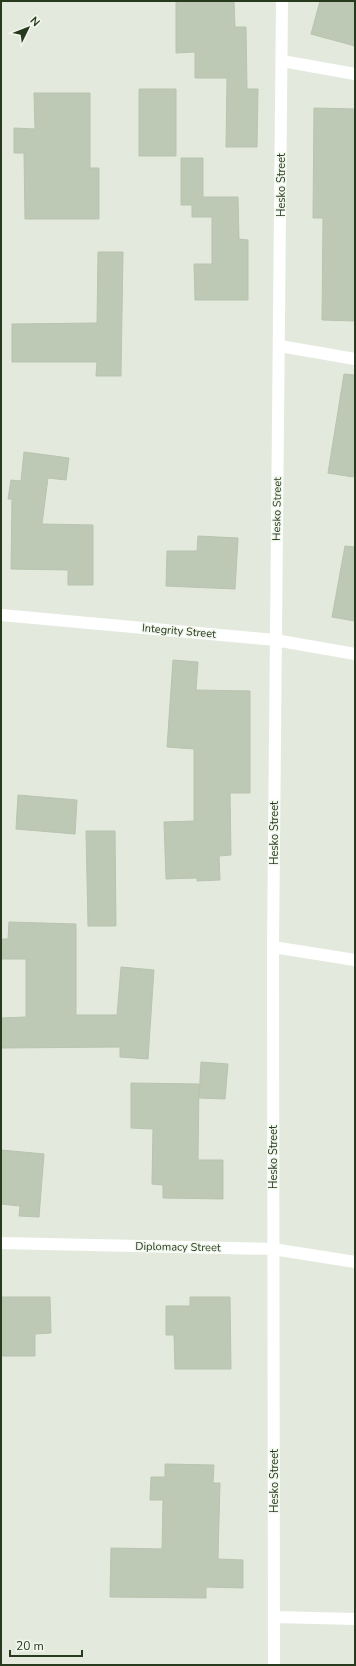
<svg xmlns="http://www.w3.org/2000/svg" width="356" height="1666" viewBox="0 0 356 1666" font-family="'Nunito Sans',sans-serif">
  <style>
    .building { fill: #bdc8b5; stroke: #b8c4af }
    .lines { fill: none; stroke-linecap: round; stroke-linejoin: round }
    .minor { stroke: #fff; stroke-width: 12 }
    .labels { text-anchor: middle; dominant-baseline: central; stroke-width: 3; stroke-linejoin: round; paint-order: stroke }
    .street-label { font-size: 11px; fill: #273a1e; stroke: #f2f7ed }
  </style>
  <rect width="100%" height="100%" fill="#e3eadd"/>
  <!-- building -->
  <path class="building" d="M 176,1 L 234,1 L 235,27 L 246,27 L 247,89 L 258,89 L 257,147 L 226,147 L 227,78 L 195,78 L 195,52 L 176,53 Z
    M 320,1 L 355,1 L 355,46 L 311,34 Z
    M 139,89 L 176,89 L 176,156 L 139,156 Z
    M 34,93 L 90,93 L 90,168 L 99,168 L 99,219 L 25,219 L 24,153 L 14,153 L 14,128 L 35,129 Z
    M 314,108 L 355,109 L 355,321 L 322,320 L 323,218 L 313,218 Z
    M 181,158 L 203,158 L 203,197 L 238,197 L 239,239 L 248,240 L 248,300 L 195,300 L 194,264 L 212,264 L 212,217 L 192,217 L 192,205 L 181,205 Z
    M 98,252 L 123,252 L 121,376 L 96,376 L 97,362 L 12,362 L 12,324 L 97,323 Z
    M 344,374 L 355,375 L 355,463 L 353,477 L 328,473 Z
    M 24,452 L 69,458 L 66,480 L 48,478 L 42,524 L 93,525 L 93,585 L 68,585 L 68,570 L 11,569 L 12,499 L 8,499 L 11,480 L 21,481 Z
    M 198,536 L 238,538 L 235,589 L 166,586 L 167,551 L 197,551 Z
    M 345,546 L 355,547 L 355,621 L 332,617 Z
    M 173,660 L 198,662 L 196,690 L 250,691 L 250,793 L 230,793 L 231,855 L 219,856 L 220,880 L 197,881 L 197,878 L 166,879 L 164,822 L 194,821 L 194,749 L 167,747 Z
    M 18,795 L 77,800 L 75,834 L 16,829 Z
    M 86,831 L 115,831 L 116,926 L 88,926 Z
    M 9,922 L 76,924 L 76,1015 L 117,1015 L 121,967 L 154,970 L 148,1059 L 120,1057 L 120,1047 L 1,1048 L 1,1018 L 26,1017 L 26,959 L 1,959 L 1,939 L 8,939 Z
    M 201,1062 L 228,1064 L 225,1099 L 199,1098 Z
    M 131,1083 L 199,1084 L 198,1160 L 223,1160 L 223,1199 L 163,1198 L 163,1185 L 152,1184 L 153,1129 L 131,1128 Z
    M 1,1150 L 44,1154 L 39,1217 L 19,1216 L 20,1206 L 1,1204 Z
    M 1,1297 L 50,1297 L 51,1333 L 35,1334 L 35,1356 L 1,1356 Z
    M 190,1297 L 230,1297 L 231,1369 L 175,1369 L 174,1335 L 166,1335 L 166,1306 L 190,1306 Z
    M 165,1464 L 214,1465 L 213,1483 L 220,1483 L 218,1559 L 243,1560 L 243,1588 L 206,1587 L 206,1598 L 110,1597 L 111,1548 L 162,1549 L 163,1500 L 150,1500 L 151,1477 L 165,1477 Z"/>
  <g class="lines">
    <!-- minor -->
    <path class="minor" d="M 282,61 L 355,74
      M 280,346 L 355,359
      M 1,615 L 275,640 L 355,654
      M 273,947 L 355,960
      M 1,1243 L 273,1249 L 355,1262
      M 274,1617 L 355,1619
      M 274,1665 L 273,947 L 282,1"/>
  </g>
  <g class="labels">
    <!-- street labels -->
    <g class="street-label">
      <text transform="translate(281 185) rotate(-90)">Hesko Street</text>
      <text transform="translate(277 509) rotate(-89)">Hesko Street</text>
      <text transform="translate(179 631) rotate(5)">Integrity Street</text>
      <text transform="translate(274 833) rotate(-90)">Hesko Street</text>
      <text transform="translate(273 1157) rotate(-90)">Hesko Street</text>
      <text transform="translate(178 1247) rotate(1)">Diplomacy Street</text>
      <text transform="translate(274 1481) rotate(-90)">Hesko Street</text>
    </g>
  </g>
  <!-- border -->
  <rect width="356" height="1666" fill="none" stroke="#273a1e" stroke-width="4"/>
  <!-- north arrow -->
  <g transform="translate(28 28) rotate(47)" stroke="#f2f7ed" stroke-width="3" paint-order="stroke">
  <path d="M0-3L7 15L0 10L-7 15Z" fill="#273a1e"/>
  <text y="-6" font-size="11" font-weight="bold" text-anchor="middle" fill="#273a1e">N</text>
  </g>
  <!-- scale -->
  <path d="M10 1650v6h72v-6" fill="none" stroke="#273a1e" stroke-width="2"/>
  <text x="16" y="1650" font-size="12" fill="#273a1e" stroke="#f2f7ed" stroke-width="3" paint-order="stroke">20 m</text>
</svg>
